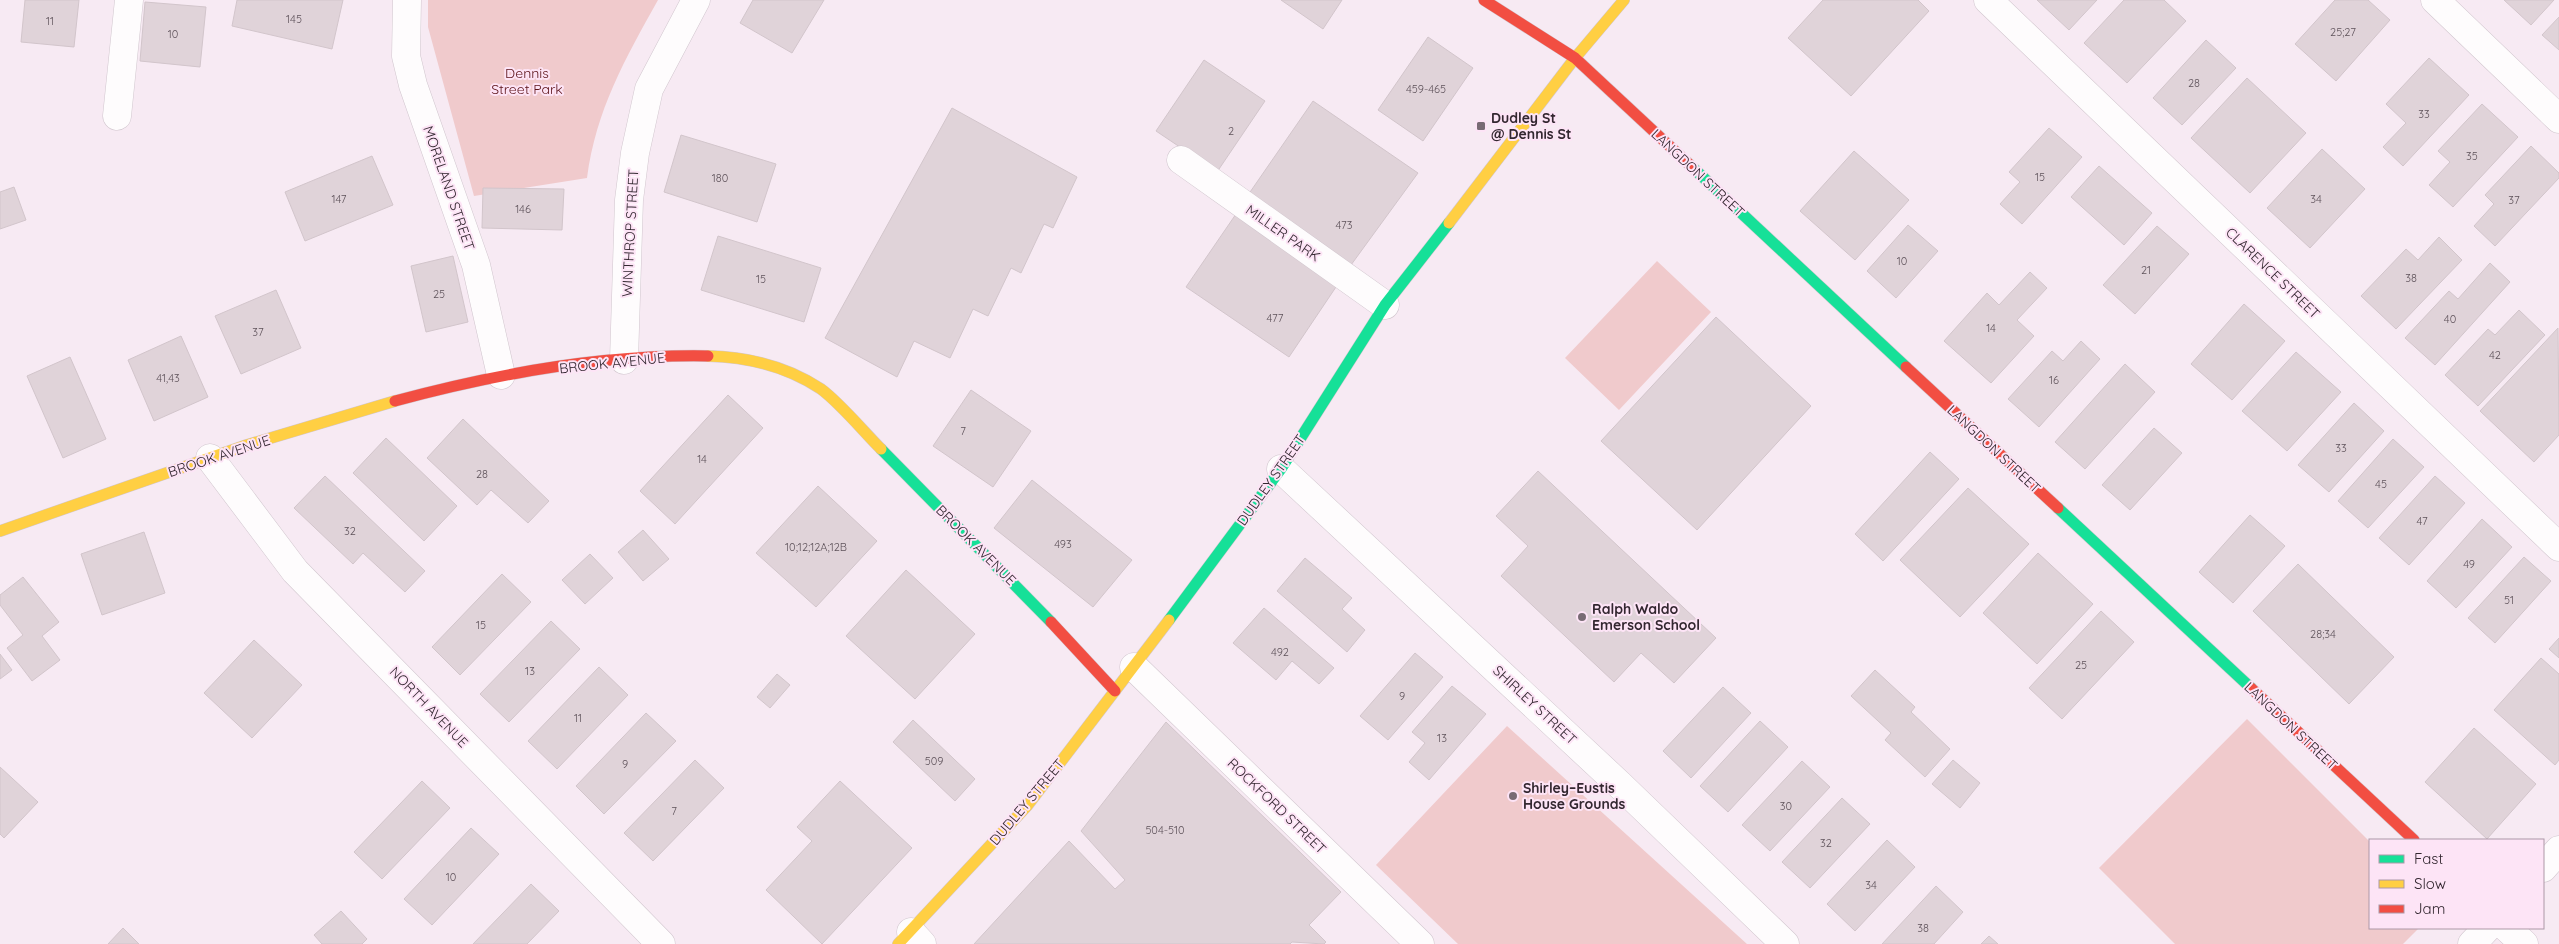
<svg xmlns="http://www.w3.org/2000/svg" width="2559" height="944" viewBox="0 0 2559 944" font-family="Quicksand,sans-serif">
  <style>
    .green { fill: #f0cacc }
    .building { fill: #e0d3d9; stroke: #d2c5cb }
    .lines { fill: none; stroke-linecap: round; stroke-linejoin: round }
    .street-casing { stroke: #d1c6ce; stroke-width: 29 }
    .fast-casing { stroke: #d1c6ce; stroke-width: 12 }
    .slow-casing { stroke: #d1c6ce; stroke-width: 12 }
    .jam-casing { stroke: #d1c6ce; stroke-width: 12 }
    .street { stroke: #fefcfd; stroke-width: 28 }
    .fast { stroke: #16e098; stroke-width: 11 }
    .slow { stroke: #ffcf43; stroke-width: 11 }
    .jam { stroke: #f24e42; stroke-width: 11 }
    .poi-dot { fill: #786b74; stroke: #fde4f6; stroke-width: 2 }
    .labels { text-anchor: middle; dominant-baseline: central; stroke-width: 4; stroke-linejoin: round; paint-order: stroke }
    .number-label { font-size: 11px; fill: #5e525a }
    .park-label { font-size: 14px; fill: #5a1016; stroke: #fde4f6 }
    .poi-label { font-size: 14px; font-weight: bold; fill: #332730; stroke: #fde4f6; text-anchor: start }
    .street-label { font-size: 14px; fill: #332730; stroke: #fde4f6 }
  </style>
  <rect width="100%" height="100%" fill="#f7eaf3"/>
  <!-- green -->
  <path class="green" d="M 428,0 L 658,0 C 625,59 596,110 587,178 L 474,196 L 428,27 Z
    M 1657,261 L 1711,312 L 1619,410 L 1565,358 Z
    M 2247,719 L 2370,842 L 2370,928 L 2419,928 L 2403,944 L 2175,944 L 2099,868 Z
    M 1507,726 L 1747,944 L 1458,944 L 1376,865 Z"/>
  <!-- building -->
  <path class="building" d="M 25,0 L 79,0 L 74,47 L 21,42 Z
    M 237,0 L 343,0 L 332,49 L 232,26 Z
    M 753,0 L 824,0 L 792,53 L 740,23 Z
    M 1281,0 L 1342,0 L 1323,29 Z
    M 1823,0 L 1918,0 L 1929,11 L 1851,96 L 1788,38 Z
    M 2037,0 L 2097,0 L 2069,30 Z
    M 2124,0 L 2164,0 L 2186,21 L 2127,83 L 2084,43 Z
    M 2335,0 L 2368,0 L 2390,20 L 2336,81 L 2295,44 Z
    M 2504,0 L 2554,0 L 2531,25 Z
    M 145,2 L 206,7 L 200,67 L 140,61 Z
    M 2559,17 L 2559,50 L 2542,35 Z
    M 1428,37 L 1473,68 L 1423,141 L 1378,110 Z
    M 2206,40 L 2236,68 L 2182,125 L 2153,98 Z
    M 2429,58 L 2469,95 L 2403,166 L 2383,147 L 2406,123 L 2386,104 Z
    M 1204,60 L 1265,101 L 1217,172 L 1156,131 Z
    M 2247,78 L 2306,133 L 2250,193 L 2191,138 Z
    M 1313,101 L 1418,173 L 1351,265 L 1248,195 Z
    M 2482,104 L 2518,137 L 2453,207 L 2429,185 L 2450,162 L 2438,151 Z
    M 952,108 L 1077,177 L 1053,228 L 1044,224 L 1021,273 L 1011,268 L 988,316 L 973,309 L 950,358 L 914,341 L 897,377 L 825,338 Z
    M 2049,128 L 2082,157 L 2022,224 L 2000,204 L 2020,182 L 2009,172 Z
    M 681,135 L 776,164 L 757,222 L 664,192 Z
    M 2531,146 L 2559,173 L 2559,178 L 2495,246 L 2474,226 L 2494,204 L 2485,195 Z
    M 2322,149 L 2365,189 L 2310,248 L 2267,208 Z
    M 1854,151 L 1909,200 L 1855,260 L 1800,211 Z
    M 372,156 L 393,205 L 305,241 L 285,192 Z
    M 2099,166 L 2152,213 L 2124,245 L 2071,197 Z
    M 14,187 L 26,220 L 0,229 L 0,192 Z
    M 483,188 L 564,189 L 562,230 L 482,228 Z
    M 1236,214 L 1338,284 L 1289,357 L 1186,287 Z
    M 1908,225 L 1938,251 L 1896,298 L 1867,271 Z
    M 2157,226 L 2189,254 L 2135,314 L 2103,285 Z
    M 718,236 L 821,268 L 804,322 L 701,290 Z
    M 2439,237 L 2462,260 L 2396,329 L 2361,296 L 2406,249 L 2418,260 Z
    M 453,256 L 468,322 L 426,332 L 411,266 Z
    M 2490,263 L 2510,282 L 2435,365 L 2405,338 L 2449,291 L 2458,299 Z
    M 2030,272 L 2047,288 L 2017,320 L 2034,336 L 1991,383 L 1944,341 L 1987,293 L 1999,305 Z
    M 276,290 L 301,348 L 241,374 L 215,316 Z
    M 2244,304 L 2285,341 L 2232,400 L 2191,364 Z
    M 2519,310 L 2545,335 L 2478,406 L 2445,375 L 2488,329 L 2495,335 Z
    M 1716,317 L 1811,406 L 1697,530 L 1601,441 Z
    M 2558,328 L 2559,435 L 2534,462 L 2480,411 Z
    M 181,336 L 208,397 L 154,421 L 128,360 Z
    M 2081,341 L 2100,359 L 2039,427 L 2008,399 L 2052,351 L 2063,361 Z
    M 2296,352 L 2341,392 L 2287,451 L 2242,411 Z
    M 70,357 L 106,439 L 63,458 L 27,376 Z
    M 2125,364 L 2155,392 L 2085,469 L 2055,442 Z
    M 971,390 L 1031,431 L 993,487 L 933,446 Z
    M 728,395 L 763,428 L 675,524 L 640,491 Z
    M 2354,403 L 2384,431 L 2329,492 L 2298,465 Z
    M 463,419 L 549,501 L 528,523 L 491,490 L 477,505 L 427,458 Z
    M 2154,428 L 2182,453 L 2130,510 L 2102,485 Z
    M 386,438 L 457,506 L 424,541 L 353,473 Z
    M 2393,439 L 2424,467 L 2368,528 L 2338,501 Z
    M 1930,452 L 1959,479 L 1883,561 L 1855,534 Z
    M 1538,471 L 1716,638 L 1674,683 L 1641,653 L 1614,682 L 1501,576 L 1528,546 L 1496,516 Z
    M 325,476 L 425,571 L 405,592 L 363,553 L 353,564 L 294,508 Z
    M 2435,476 L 2465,503 L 2409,565 L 2379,538 Z
    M 1032,480 L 1132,560 L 1093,607 L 994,528 Z
    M 818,486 L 877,541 L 816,607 L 756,553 Z
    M 1968,488 L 2029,544 L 1960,617 L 1900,560 Z
    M 2250,515 L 2285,546 L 2233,603 L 2199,572 Z
    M 2482,519 L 2512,547 L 2456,608 L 2427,581 Z
    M 643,530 L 669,559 L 643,581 L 618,552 Z
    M 144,532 L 165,593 L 102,615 L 81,554 Z
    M 2038,553 L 2093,604 L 2037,664 L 1983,613 Z
    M 590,554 L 613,578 L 585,604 L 562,580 Z
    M 2524,557 L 2551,581 L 2495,643 L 2468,618 Z
    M 1305,558 L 1352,598 L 1342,609 L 1365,630 L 1347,652 L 1277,591 Z
    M 2298,564 L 2394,657 L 2349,704 L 2253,611 Z
    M 906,570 L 975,634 L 915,699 L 846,636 Z
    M 502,574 L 531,602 L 460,675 L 432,647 Z
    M 23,577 L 59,622 L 42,636 L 60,660 L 32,681 L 7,648 L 23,635 L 0,605 L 0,595 Z
    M 1264,608 L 1334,668 L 1319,684 L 1292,661 L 1276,680 L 1233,643 Z
    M 2101,611 L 2134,642 L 2062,719 L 2029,688 Z
    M 551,621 L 580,649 L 509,722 L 480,694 Z
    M 2559,638 L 2559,658 L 2549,649 Z
    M 254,640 L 302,685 L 252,738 L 204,693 Z
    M 1415,653 L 1443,677 L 1388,740 L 1360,716 Z
    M 0,654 L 12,670 L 0,679 Z
    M 2541,658 L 2559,674 L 2559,760 L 2555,765 L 2494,710 Z
    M 599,667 L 628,695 L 557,769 L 528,741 Z
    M 1875,670 L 1915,707 L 1911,712 L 1950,749 L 1925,777 L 1885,740 L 1891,733 L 1851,696 Z
    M 777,674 L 790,685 L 770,708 L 757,697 Z
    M 1452,686 L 1486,714 L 1429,780 L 1409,762 L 1425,743 L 1412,732 Z
    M 1723,687 L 1751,713 L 1691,778 L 1663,751 Z
    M 646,713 L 676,741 L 604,814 L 576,786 Z
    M 913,720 L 975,779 L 955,801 L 893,742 Z
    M 1760,721 L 1788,747 L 1728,812 L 1700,786 Z
    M 1166,722 L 1341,892 L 1309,925 L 1326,942 L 1324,944 L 1292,942 L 1290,944 L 974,944 L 1069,841 L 1115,889 L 1125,880 L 1081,831 Z
    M 2474,728 L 2536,784 L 2487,839 L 2425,782 Z
    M 695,760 L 724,788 L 653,861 L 624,833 Z
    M 1953,760 L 1980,783 L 1960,808 L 1932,784 Z
    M 1802,761 L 1830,787 L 1770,851 L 1742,825 Z
    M 0,767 L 38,802 L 4,838 L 0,834 Z
    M 422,781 L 450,808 L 382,879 L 354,852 Z
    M 840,781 L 912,848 L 822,944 L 766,890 L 812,841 L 797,827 Z
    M 1842,798 L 1870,824 L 1810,888 L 1782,862 Z
    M 471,828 L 499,854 L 432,925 L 404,899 Z
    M 1887,840 L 1915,867 L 1855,931 L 1827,904 Z
    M 531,884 L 559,911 L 527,944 L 473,944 Z
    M 1936,886 L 1963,912 L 1934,944 L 1882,944 Z
    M 341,911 L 367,939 L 362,944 L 322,944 L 314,935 Z
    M 123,928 L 139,944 L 108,944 Z
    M 1989,936 L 1998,944 L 1981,944 Z"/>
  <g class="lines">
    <defs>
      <path id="street" d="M 407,0 L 406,56 L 413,85 L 476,265 L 501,375
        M 1988,0 L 2559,547
        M 2435,0 L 2559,119
        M 117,116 L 129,0
        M 1181,160 L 1385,305
        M 624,360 L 629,200 L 635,153 L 649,89 L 696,0
        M 210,458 L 295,571 L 661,944
        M 1281,469 L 1620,785 L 1785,944
        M 1134,667 L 1420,944
        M 2543,868 L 2559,850
        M 2507,928 L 2524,944
        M 911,932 L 922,944
        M 2472,944 L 2487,928"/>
      <path id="fast" d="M 1691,166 L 1906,367
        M 881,449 L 1051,622
        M 2058,508 L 2251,688
        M 1169,620 L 1281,469 L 1385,305 L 1449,223"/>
      <path id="slow" d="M 1449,223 L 1575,58 L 1624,0
        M 708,356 C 748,357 788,367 821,389 C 840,403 864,432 881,449
        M 0,531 L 247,445 L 395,401
        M 898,944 L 1027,806 L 1169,620"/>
      <path id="jam" d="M 1484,0 L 1575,58 L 1691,166
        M 1906,367 L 2058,508
        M 395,401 C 495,374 604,354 708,356
        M 1051,622 L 1115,691
        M 2251,688 L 2414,840"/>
    </defs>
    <!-- street casing -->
    <use href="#street" class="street-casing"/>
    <!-- fast casing -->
    <use href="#fast" class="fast-casing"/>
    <!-- slow casing -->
    <use href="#slow" class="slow-casing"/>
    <!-- jam casing -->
    <use href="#jam" class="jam-casing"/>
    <!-- street -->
    <use href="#street" class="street"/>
    <!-- fast -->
    <use href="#fast" class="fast"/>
    <!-- slow -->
    <use href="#slow" class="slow"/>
    <!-- jam -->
    <use href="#jam" class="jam"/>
  </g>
  <!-- markers -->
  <g class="poi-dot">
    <rect x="1476" y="121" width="10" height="10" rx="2.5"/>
    <circle cx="1582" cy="617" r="5"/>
    <circle cx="1513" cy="796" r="5"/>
  </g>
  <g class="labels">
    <!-- number labels -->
    <g class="number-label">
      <text x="294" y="19">145</text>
      <text x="50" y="21">11</text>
      <text x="2343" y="32">25;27</text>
      <text x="173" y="34">10</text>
      <text x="2194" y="83">28</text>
      <text x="1426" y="89">459-465</text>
      <text x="2424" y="114">33</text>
      <text x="1231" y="131">2</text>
      <text x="2472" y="156">35</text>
      <text x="2040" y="177">15</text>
      <text x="720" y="178">180</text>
      <text x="339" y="199">147</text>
      <text x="2316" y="199">34</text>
      <text x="2514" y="200">37</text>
      <text x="523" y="209">146</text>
      <text x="1344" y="225">473</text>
      <text x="1902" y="261">10</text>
      <text x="2146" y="270">21</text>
      <text x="2411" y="278">38</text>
      <text x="761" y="279">15</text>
      <text x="439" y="294">25</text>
      <text x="1275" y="318">477</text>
      <text x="2450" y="319">40</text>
      <text x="1991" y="328">14</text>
      <text x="258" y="332">37</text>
      <text x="2495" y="355">42</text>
      <text x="168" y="378">41,43</text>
      <text x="2054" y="380">16</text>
      <text x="963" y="431">7</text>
      <text x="2341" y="448">33</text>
      <text x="702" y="459">14</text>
      <text x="482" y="474">28</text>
      <text x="2381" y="484">45</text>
      <text x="2422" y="521">47</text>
      <text x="350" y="531">32</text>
      <text x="1063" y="544">493</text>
      <text x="816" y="547">10;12;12A;12B</text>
      <text x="2469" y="564">49</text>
      <text x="2509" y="600">51</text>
      <text x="481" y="625">15</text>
      <text x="2323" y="634">28;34</text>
      <text x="1280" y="652">492</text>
      <text x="2081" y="665">25</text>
      <text x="530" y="671">13</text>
      <text x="1402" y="696">9</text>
      <text x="578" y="718">11</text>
      <text x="1442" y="738">13</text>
      <text x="934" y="761">509</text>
      <text x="625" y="764">9</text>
      <text x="1786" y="806">30</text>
      <text x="674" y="811">7</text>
      <text x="1165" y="830">504-510</text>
      <text x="1826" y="843">32</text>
      <text x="451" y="877">10</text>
      <text x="1871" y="885">34</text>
      <text x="1923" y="928">38</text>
    </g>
    <!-- park labels -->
    <g class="park-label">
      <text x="527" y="73">Dennis<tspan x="527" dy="16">Street Park</tspan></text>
    </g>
    <!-- poi labels -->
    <g class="poi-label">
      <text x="1491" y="118">Dudley St<tspan x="1491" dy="16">@ Dennis St</tspan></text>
      <text x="1592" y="609">Ralph Waldo<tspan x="1592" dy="16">Emerson School</tspan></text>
      <text x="1523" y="788">Shirley–Eustis<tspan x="1523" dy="16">House Grounds</tspan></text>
    </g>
    <!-- street labels -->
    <g class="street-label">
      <text transform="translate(1698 173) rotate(43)">LANGDON STREET</text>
      <text transform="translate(449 188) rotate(71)">MORELAND STREET</text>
      <text transform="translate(630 233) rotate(-87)">WINTHROP STREET</text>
      <text transform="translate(1283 233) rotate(35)">MILLER PARK</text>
      <text transform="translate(2273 273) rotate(44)">CLARENCE STREET</text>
      <text transform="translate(612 363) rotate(-6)">BROOK AVENUE</text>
      <text transform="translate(1994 449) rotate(43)">LANGDON STREET</text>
      <text transform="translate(219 456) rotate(-18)">BROOK AVENUE</text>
      <text transform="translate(1271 480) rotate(-55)">DUDLEY STREET</text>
      <text transform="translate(976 545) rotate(45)">BROOK AVENUE</text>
      <text transform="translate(1535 705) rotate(43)">SHIRLEY STREET</text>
      <text transform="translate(429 707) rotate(46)">NORTH AVENUE</text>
      <text transform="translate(2291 726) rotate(43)">LANGDON STREET</text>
      <text transform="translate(1027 802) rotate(-50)">DUDLEY STREET</text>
      <text transform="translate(1277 806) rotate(44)">ROCKFORD STREET</text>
    </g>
  </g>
  <!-- legend -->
  <rect x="2369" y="839" width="175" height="90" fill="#fde4f6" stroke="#ac98a7"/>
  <rect x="2379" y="855" width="25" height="8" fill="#16e098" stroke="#ac98a7"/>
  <text x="2414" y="864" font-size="15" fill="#332730">Fast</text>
  <rect x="2379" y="880" width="25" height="8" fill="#ffcf43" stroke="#ac98a7"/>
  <text x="2414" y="889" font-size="15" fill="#332730">Slow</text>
  <rect x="2379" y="905" width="25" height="8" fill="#f24e42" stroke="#ac98a7"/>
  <text x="2414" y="914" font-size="15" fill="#332730">Jam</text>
</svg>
